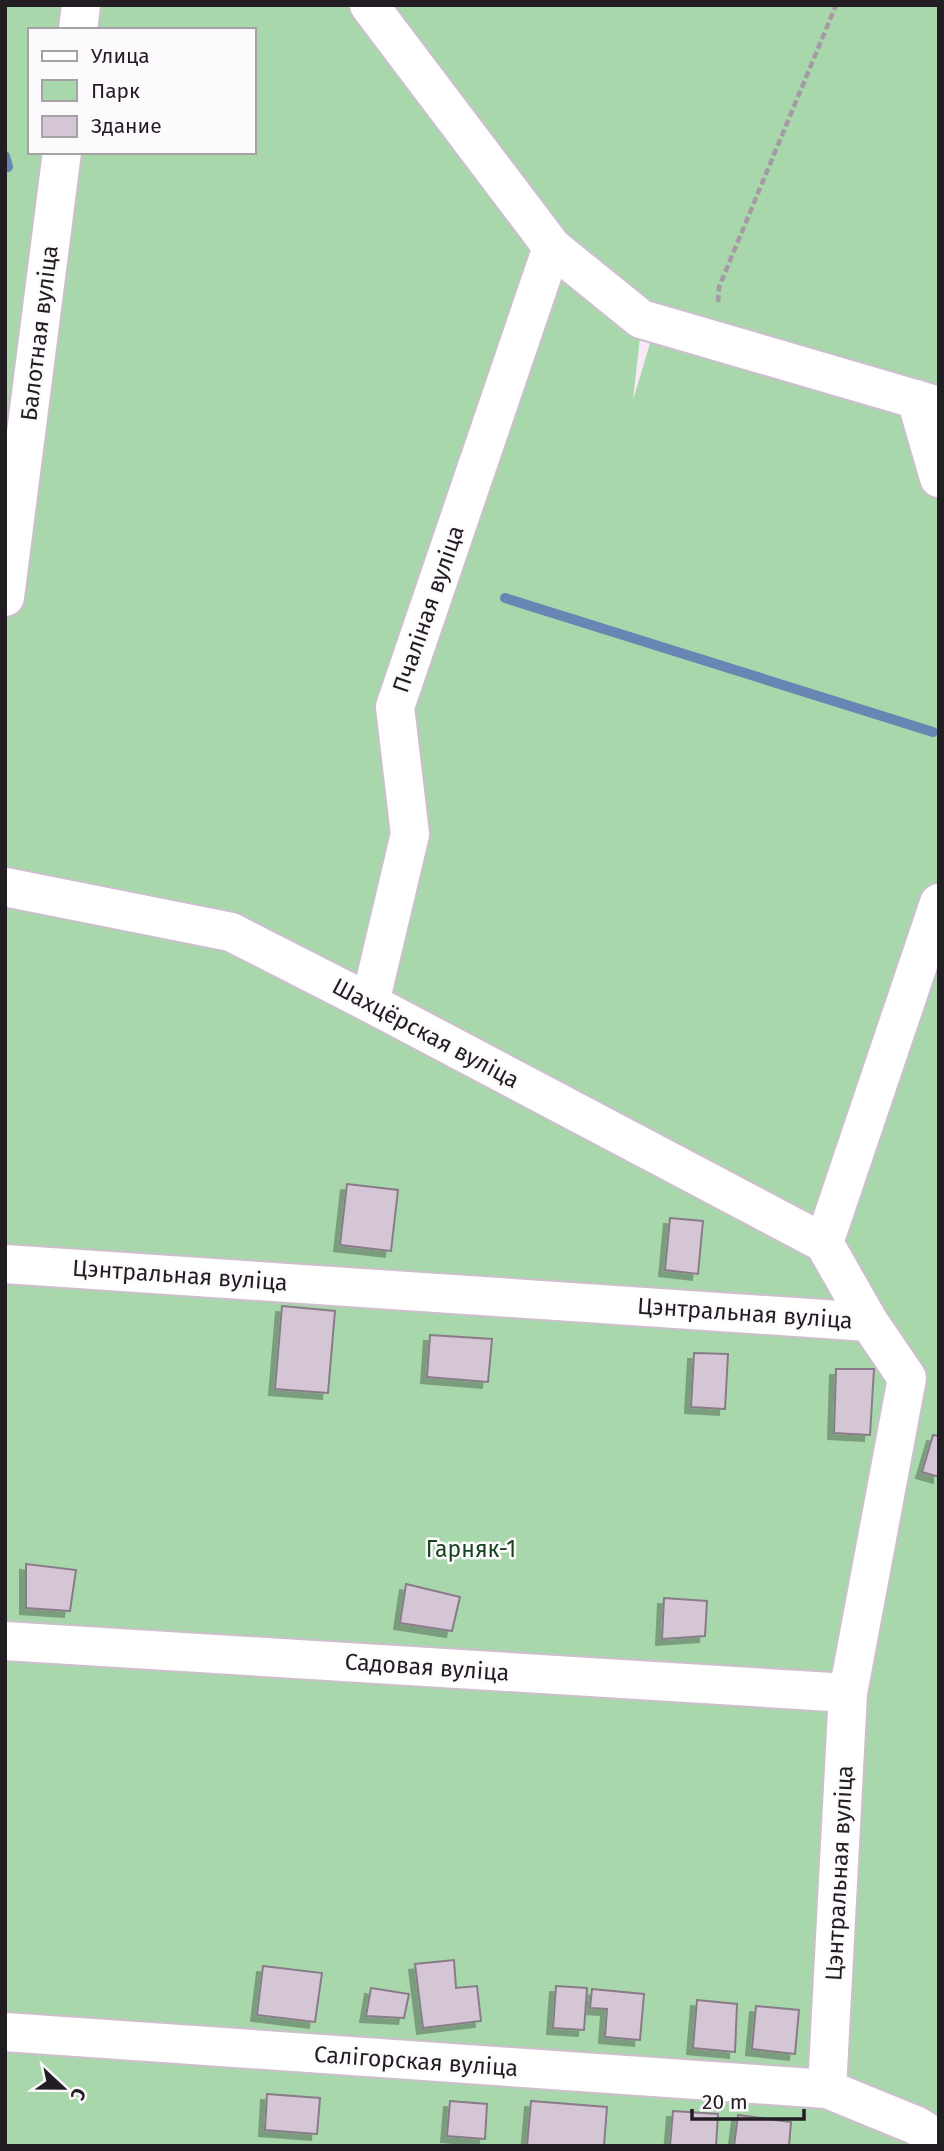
<svg xmlns="http://www.w3.org/2000/svg" width="944" height="2151" viewBox="0 0 944 2151" font-family="'Fira Sans',sans-serif">
  <style>
    .green { fill: #a7d7ab; fill-rule: evenodd }
    .lines { fill: none; stroke-linecap: round; stroke-linejoin: round }
    .stream { stroke: #6786b3; stroke-width: 10 }
    .building { fill: #d5c6d5; stroke: #897c89; stroke-width: 2; filter: url(#shadow) }
    .minor-casing { stroke: #cdbfcd; stroke-width: 42 }
    .path { stroke: #a59aa5; stroke-width: 4.5; stroke-dasharray: 7 3.5; stroke-linecap: butt }
    .minor { stroke: #fff; stroke-width: 38 }
    .labels { text-anchor: middle; dominant-baseline: central; stroke-width: 5; stroke-linejoin: round; paint-order: stroke }
    .street-label { font-size: 23px; fill: #221d22; stroke: #fdfafd }
    .park-label { font-size: 23px; fill: #17441f; stroke: #fdfafd }
  </style>
  <defs>
    <filter id="shadow"><feDropShadow dx="-6" dy="6" stdDeviation="0" flood-color="#0004"/></filter>
  </defs>
  <rect width="100%" height="100%" fill="#f8e9f8"/>
  <!-- green -->
  <path class="green" d="M 5,5 L 939,5 L 939,388 L 644,301 L 633,400 L 651,340 L 939,425 L 939,2146 L 5,2146 ZM 30,30 L 254,30 L 254,152 L 30,152 Z"/>
  <g class="lines">
    <!-- stream -->
    <path class="stream" d="M 5,156 L 8,167
      M 505,598 L 933,732"/>
  </g>
  <!-- building -->
  <path class="building" d="M 347,1184 L 398,1190 L 391,1251 L 340,1245 Z
    M 670,1218 L 703,1221 L 698,1274 L 665,1270 Z
    M 282,1306 L 335,1311 L 328,1393 L 275,1389 Z
    M 430,1335 L 492,1339 L 488,1382 L 427,1377 Z
    M 694,1353 L 728,1354 L 725,1409 L 691,1407 Z
    M 836,1369 L 874,1369 L 870,1435 L 834,1433 Z
    M 933,1435 L 939,1436 L 939,1477 L 922,1472 Z
    M 26,1564 L 76,1570 L 70,1611 L 26,1608 Z
    M 406,1584 L 460,1597 L 452,1631 L 400,1623 Z
    M 664,1598 L 707,1601 L 705,1636 L 662,1639 Z
    M 454,1960 L 456,1988 L 477,1986 L 481,2021 L 423,2028 L 415,1964 Z
    M 263,1966 L 322,1973 L 315,2022 L 257,2015 Z
    M 556,1986 L 587,1988 L 584,2030 L 553,2028 Z
    M 371,1988 L 409,1994 L 404,2018 L 366,2016 Z
    M 592,1989 L 644,1994 L 640,2040 L 605,2037 L 607,2009 L 590,2008 Z
    M 697,2000 L 737,2004 L 735,2052 L 693,2048 Z
    M 756,2006 L 799,2010 L 795,2054 L 752,2049 Z
    M 267,2094 L 320,2098 L 317,2134 L 265,2130 Z
    M 450,2101 L 487,2104 L 485,2139 L 447,2136 Z
    M 531,2101 L 607,2107 L 604,2146 L 527,2146 Z
    M 673,2111 L 718,2114 L 716,2146 L 670,2146 Z
    M 738,2115 L 791,2122 L 789,2146 L 734,2146 Z"/>
  <g class="lines">
    <defs>
      <path id="minor" d="M 369,5 L 552,247 L 641,319 L 939,406
        M 78,30 L 81,5
        M 916,399 L 939,478
        M 5,597 L 62,152
        M 5,887 L 231,932 L 370,1003 L 824,1243
        M 370,1003 L 410,834 L 395,707 L 552,247
        M 5,1264 L 869,1322
        M 5,1641 L 848,1693
        M 5,2032 L 827,2089 L 915,2125 L 939,2139
        M 827,2089 L 848,1693 L 907,1378 L 869,1322 L 824,1243 L 939,903"/>
    </defs>
    <!-- minor casing -->
    <use href="#minor" class="minor-casing"/>
    <!-- path -->
    <path class="path" d="M 718,302 L 719,287 L 836,5"/>
    <!-- minor -->
    <use href="#minor" class="minor"/>
  </g>
  <g class="labels">
    <!-- street labels -->
    <g class="street-label">
      <text transform="translate(39 333) rotate(-83)">Балотная вуліца</text>
      <text transform="translate(428 609) rotate(-71)">Пчаліная вуліца</text>
      <text transform="translate(426 1033) rotate(28)">Шахцёрская вуліца</text>
      <text transform="translate(180 1275) rotate(4)">Цэнтральная вуліца</text>
      <text transform="translate(745 1313) rotate(4)">Цэнтральная вуліца</text>
      <text transform="translate(427 1667) rotate(4)">Садовая вуліца</text>
      <text transform="translate(839 1873) rotate(-87)">Цэнтральная вуліца</text>
      <text transform="translate(416 2061) rotate(4)">Салігорская вуліца</text>
    </g>
    <!-- park labels -->
    <g class="park-label">
      <text x="471" y="1549">Гарняк-1</text>
    </g>
  </g>
  <!-- border -->
  <rect width="944" height="2151" fill="none" stroke="#221d22" stroke-width="14"/>
  <!-- legend -->
  <rect x="28" y="28" width="228" height="126" fill="#fdfafd" stroke="#a5a2a5" stroke-width="2"/>
  <rect x="42" y="51" width="35" height="10" fill="#ffffff" stroke="#a5a2a5" stroke-width="2"/>
  <text x="91" y="63" font-size="21" fill="#221d22">Улица</text>
  <rect x="42" y="80" width="35" height="21" fill="#a7d7ab" stroke="#a5a2a5" stroke-width="2"/>
  <text x="91" y="98" font-size="21" fill="#221d22">Парк</text>
  <rect x="42" y="116" width="35" height="21" fill="#d5c6d5" stroke="#a5a2a5" stroke-width="2"/>
  <text x="91" y="133" font-size="21" fill="#221d22">Здание</text>
  <!-- north arrow -->
  <g transform="translate(63 2088) rotate(112)" stroke="#fdfafd" stroke-width="5" paint-order="stroke">
  <path d="M0-5L12 26L0 18L-12 26Z" fill="#221d22"/>
  <text y="-10" font-size="19" font-weight="bold" text-anchor="middle" fill="#221d22">С</text>
  </g>
  <!-- scale -->
  <path d="M692 2109v10h112v-10" fill="none" stroke="#221d22" stroke-width="3.5"/>
  <text x="702" y="2109" font-size="21" fill="#221d22" stroke="#fdfafd" stroke-width="5" paint-order="stroke">20 m</text>
</svg>
